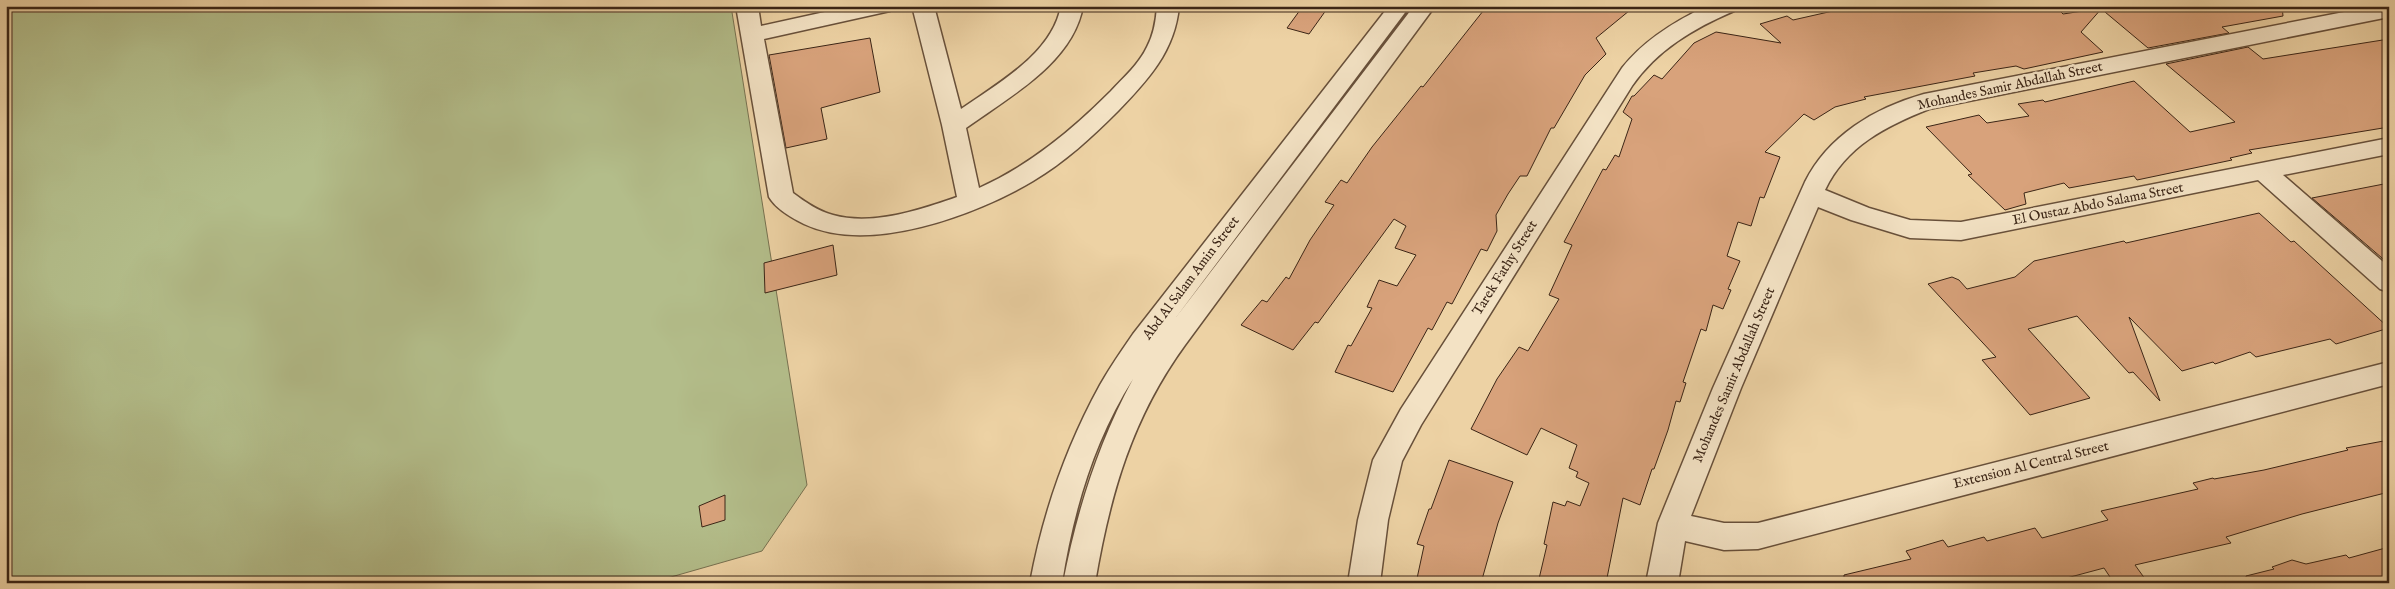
<svg xmlns="http://www.w3.org/2000/svg" width="2395" height="589" viewBox="0 0 2395 589" font-family="'IM FELL English',serif">
  <style>
    .green { fill: #b3bd8a; stroke: #777150 }
    .building { fill: #d8a27b; stroke: #3b2516 }
    .lines { fill: none; stroke-linecap: round; stroke-linejoin: round }
    .minor-casing { stroke: #68503a; stroke-width: 3 }
    .minor { fill: #f3e2c4; fill-rule: evenodd }
    .labels { text-anchor: middle; dominant-baseline: central; stroke-width: 5; stroke-linejoin: round; paint-order: stroke }
    .street-label { font-size: 14px; fill: #3b2516; stroke: #f3e2c4 }
  </style>
  <rect width="100%" height="100%" fill="#edd2a4"/>
  <filter id="stains"><feTurbulence type="fractalNoise" baseFrequency=".004" numOctaves="4"/><feColorMatrix values="0 0 0 0 .2 0 0 0 0 .09 0 0 0 0 .02 0 0 0 .5 -.17"/></filter>
  <radialGradient id="worn" r=".72"><stop offset=".6" stop-color="#630" stop-opacity="0"/><stop offset="1" stop-color="#630" stop-opacity=".3"/></radialGradient>
  <!-- green -->
  <path class="green" d="M 6,6 L 731,6 L 807,485 L 762,551 L 650,583 L 6,583 Z"/>
  <!-- building -->
  <path class="building" d="M 1303,6 L 1329,6 L 1309,34 L 1287,28 Z
    M 1487,6 L 1635,6 L 1596,38 L 1606,54 L 1585,75 L 1554,128 L 1551,128 L 1527,176 L 1520,176 L 1508,194 L 1496,215 L 1497,231 L 1487,251 L 1481,249 L 1452,304 L 1447,302 L 1432,330 L 1428,328 L 1393,392 L 1335,372 L 1348,345 L 1351,346 L 1372,308 L 1367,307 L 1379,280 L 1397,286 L 1416,255 L 1395,248 L 1406,226 L 1394,219 L 1318,323 L 1315,322 L 1293,350 L 1241,325 L 1262,300 L 1267,302 L 1286,277 L 1289,279 L 1310,240 L 1334,205 L 1325,202 L 1341,180 L 1347,183 L 1372,147 L 1421,86 L 1423,87 Z
    M 1855,6 L 2055,6 L 2063,14 L 2102,8 L 2081,32 L 2103,52 L 2024,69 L 2016,66 L 1973,73 L 1975,76 L 1864,97 L 1866,99 L 1835,107 L 1814,120 L 1804,114 L 1765,152 L 1780,157 L 1764,198 L 1760,197 L 1751,226 L 1738,222 L 1727,256 L 1740,261 L 1728,289 L 1731,290 L 1723,309 L 1713,305 L 1706,331 L 1701,329 L 1683,382 L 1686,383 L 1680,402 L 1676,401 L 1668,430 L 1654,469 L 1652,469 L 1640,505 L 1623,498 L 1606,583 L 1538,583 L 1547,545 L 1544,544 L 1553,502 L 1565,506 L 1567,501 L 1580,506 L 1589,483 L 1576,477 L 1578,472 L 1569,468 L 1577,445 L 1541,428 L 1527,455 L 1471,429 L 1497,379 L 1519,347 L 1528,351 L 1559,299 L 1549,295 L 1572,245 L 1564,242 L 1603,169 L 1606,170 L 1615,155 L 1619,157 L 1632,119 L 1623,112 L 1632,96 L 1634,96 L 1654,75 L 1662,79 L 1694,43 L 1716,32 L 1781,43 L 1760,24 L 1787,16 L 1793,20 Z
    M 2133,6 L 2282,6 L 2283,16 L 2222,27 L 2229,33 L 2148,48 L 2105,12 Z
    M 870,38 L 880,92 L 821,108 L 827,139 L 786,148 L 769,55 Z
    M 2389,39 L 2389,127 L 2249,150 L 2252,153 L 2230,158 L 2232,160 L 2137,180 L 2134,176 L 2069,188 L 2064,183 L 2024,193 L 2026,204 L 2005,210 L 1968,175 L 1972,174 L 1926,127 L 1979,115 L 1987,123 L 2029,116 L 2018,104 L 2043,100 L 2045,102 L 2134,81 L 2190,132 L 2235,122 L 2166,64 L 2248,47 L 2263,59 Z
    M 2389,183 L 2389,264 L 2312,198 Z
    M 2259,213 L 2291,242 L 2294,241 L 2389,328 L 2336,344 L 2330,339 L 2256,357 L 2250,352 L 2215,364 L 2213,362 L 2182,371 L 2129,317 L 2160,401 L 2133,372 L 2129,373 L 2077,316 L 2028,329 L 2090,398 L 2030,415 L 1982,360 L 1996,357 L 1928,284 L 1952,277 L 1959,280 L 1967,289 L 2015,277 L 2034,261 L 2124,241 L 2126,243 Z
    M 833,245 L 837,275 L 765,293 L 764,263 Z
    M 2389,440 L 2389,492 L 2302,514 L 2226,537 L 2231,543 L 2135,565 L 2148,583 L 2114,583 L 2104,568 L 2048,583 L 1844,583 L 1844,575 L 1911,559 L 1906,551 L 1943,540 L 1948,547 L 1984,537 L 1987,541 L 2035,528 L 2042,538 L 2108,520 L 2101,511 L 2198,489 L 2193,483 L 2213,478 L 2214,479 L 2264,470 L 2348,450 L 2346,448 Z
    M 1449,460 L 1513,482 L 1498,523 L 1481,583 L 1416,583 L 1424,546 L 1417,544 L 1429,509 L 1431,509 Z
    M 725,495 L 725,520 L 702,527 L 699,506 Z
    M 2389,547 L 2389,583 L 2247,583 L 2246,576 L 2274,569 L 2272,567 L 2292,560 L 2306,564 L 2346,555 L 2349,558 Z"/>
  <g class="lines">
    <defs>
      <path id="minor" d="M 736,6 L 758,6 L 761,26 L 852,6 L 892,6 L 890,11 L 764,39 L 793,193 C 805,202 818,211 833,215 C 872,226 920,210 957,197 L 942,125 L 912,6 L 934,6 L 961,109 C 998,83 1052,54 1061,6 L 1083,6 C 1073,63 1009,97 966,128 L 979,188 C 1030,165 1072,130 1111,91 C 1124,77 1139,64 1147,47 C 1154,34 1156,20 1157,6 L 1179,6 C 1175,51 1148,80 1118,111 C 1092,137 1065,162 1033,181 C 976,215 869,255 804,224 C 792,218 776,209 769,197 Z
        M 1389,6 L 1410,6 L 1174,320 L 1414,6 L 1435,6 L 1185,345 C 1132,418 1110,494 1095,583 L 1063,583 C 1077,511 1098,444 1133,379 C 1094,440 1073,512 1062,583 L 1030,583 C 1043,513 1066,447 1100,385 C 1110,367 1122,350 1133,334 Z
        M 1707,6 L 1736,6 L 1734,11 C 1694,28 1657,50 1632,86 L 1421,425 L 1402,461 L 1388,520 L 1380,583 L 1348,583 L 1358,520 L 1373,460 L 1401,409 L 1622,68 C 1644,40 1675,21 1707,6 Z
        M 2375,6 L 2389,6 L 2389,17 L 1929,109 C 1886,126 1846,146 1825,190 L 1869,208 L 1910,220 L 1961,222 L 2389,138 L 2389,154 L 2283,175 L 2389,267 L 2389,292 L 2380,289 L 2258,180 L 1961,240 L 1910,238 L 1851,220 L 1818,207 L 1741,388 L 1691,516 L 1724,523 L 1758,523 L 2389,362 L 2389,384 L 1758,549 L 1724,550 L 1685,541 L 1678,583 L 1646,583 L 1658,523 L 1713,388 L 1805,182 C 1828,136 1874,108 1924,94 Z"/>
    </defs>
    <!-- minor casing -->
    <use href="#minor" class="minor-casing"/>
    <!-- minor -->
    <use href="#minor" class="minor"/>
  </g>
  <g class="labels">
    <!-- street labels -->
    <g class="street-label">
      <text transform="translate(2010 86) rotate(-12)">Mohandes Samir Abdallah Street</text>
      <text transform="translate(2098 204) rotate(-11)">El Oustaz Abdo Salama Street</text>
      <text transform="translate(1505 268) rotate(-58)">Tarek Fathy Street</text>
      <text transform="translate(1191 278) rotate(-53)">Abd Al Salam Amin Street</text>
      <text transform="translate(1734 375) rotate(-67)">Mohandes Samir Abdallah Street</text>
      <text transform="translate(2031 465) rotate(-14)">Extension Al Central Street</text>
    </g>
  </g>
  <!-- margin -->
  <rect width="2395" height="589" fill="none" stroke="#edd2a4" stroke-width="25"/>
  <rect x="8" y="8" width="2380" height="574" fill="none" stroke="#3b2516" stroke-width="2.5"/>
  <rect x="12" y="12" width="2370" height="564" fill="none" stroke="#3b2516"/>
  <rect width="100%" height="100%" filter="url(#stains)"/>
  <rect width="100%" height="100%" fill="url(#worn)"/>
</svg>
